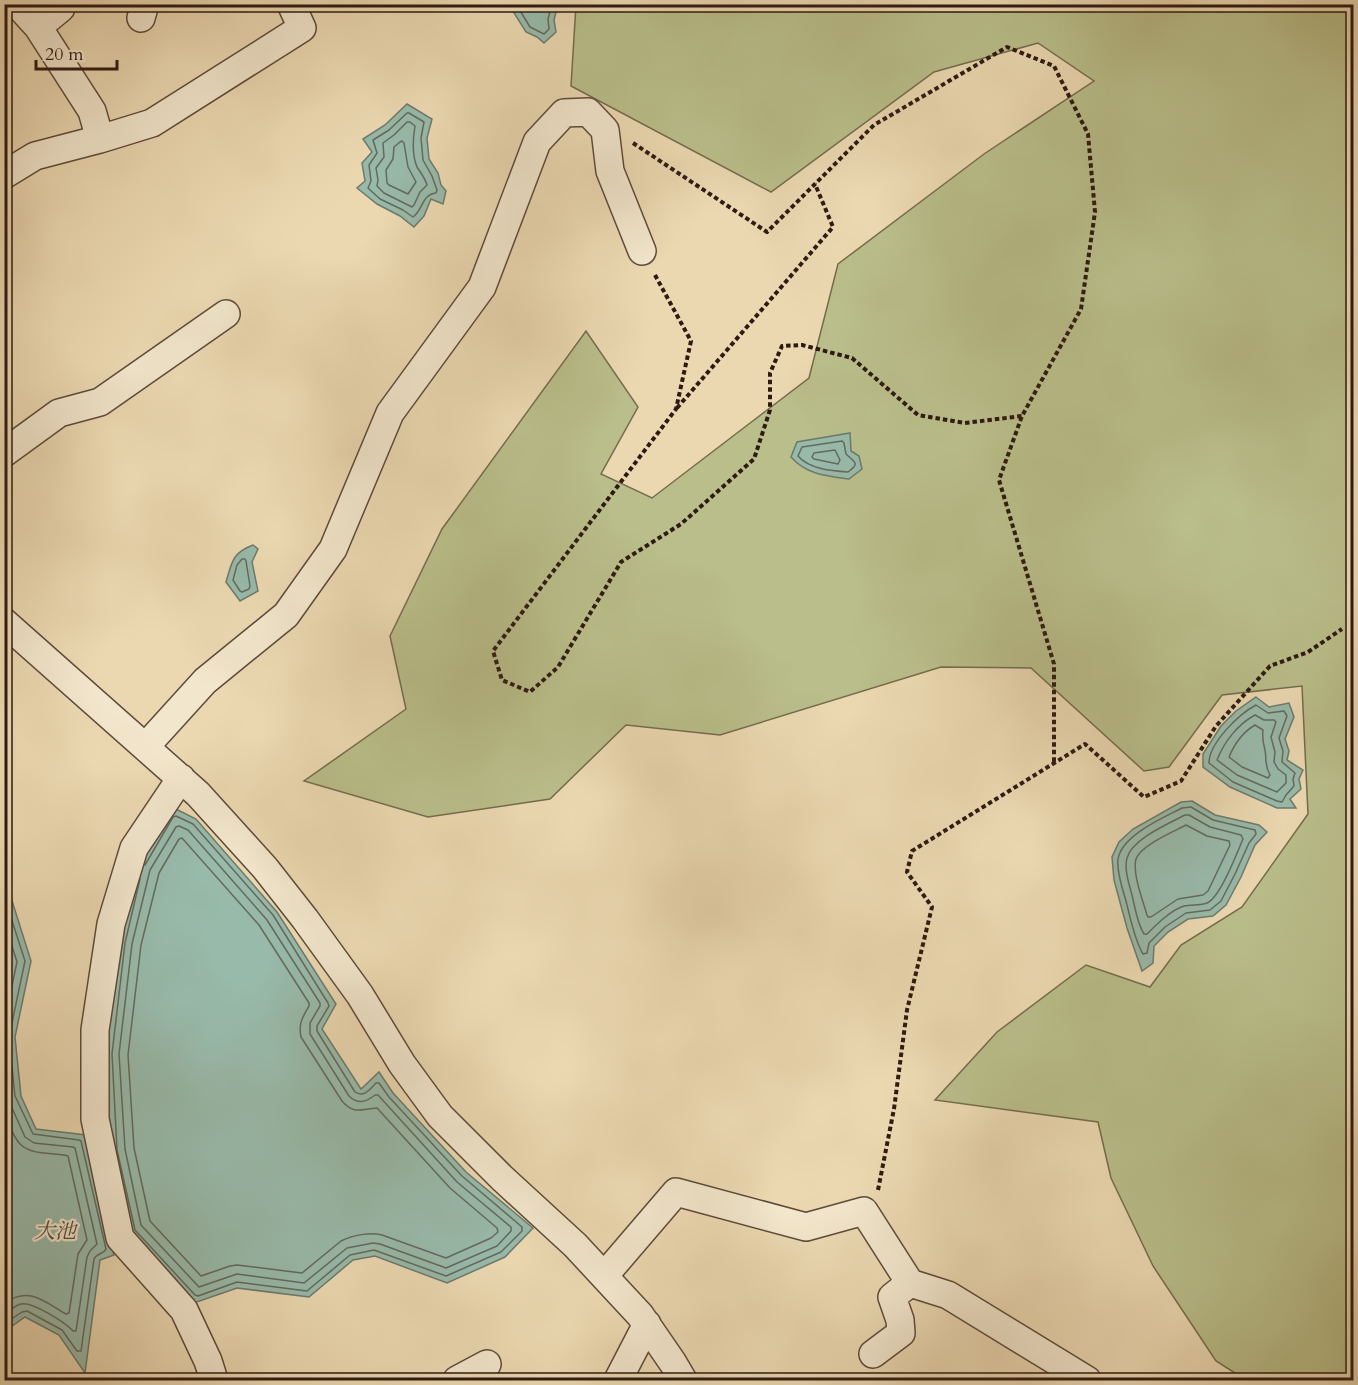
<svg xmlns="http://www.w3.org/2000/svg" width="1358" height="1385" viewBox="0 0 1358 1385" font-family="Cardo,'Noto Serif JP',serif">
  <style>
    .green { fill: #b9be8a; stroke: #746c4e; stroke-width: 1.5 }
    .water { fill: #98baaa; stroke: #6e7a6d; stroke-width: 1.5 }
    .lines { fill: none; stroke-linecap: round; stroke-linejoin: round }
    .shore { stroke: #636a5e; stroke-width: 1.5 }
    .minor-casing { stroke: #5d4a3a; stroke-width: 30 }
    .path { stroke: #2e1a12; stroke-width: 4; stroke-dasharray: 4.5 3; stroke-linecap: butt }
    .minor { stroke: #f2e6cc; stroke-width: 27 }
    .labels { text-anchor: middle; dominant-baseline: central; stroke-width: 4.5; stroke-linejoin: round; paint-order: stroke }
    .water-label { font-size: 21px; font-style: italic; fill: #4e4a40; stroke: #f2e6cc }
  </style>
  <rect width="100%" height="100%" fill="#ebd8b1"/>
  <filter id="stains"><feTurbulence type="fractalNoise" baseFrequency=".00333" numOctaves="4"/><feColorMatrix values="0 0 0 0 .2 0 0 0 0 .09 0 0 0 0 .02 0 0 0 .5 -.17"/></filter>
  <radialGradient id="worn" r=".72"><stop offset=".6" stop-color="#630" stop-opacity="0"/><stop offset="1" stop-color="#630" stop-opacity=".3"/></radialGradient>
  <!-- green -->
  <path class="green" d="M 576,5 L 1353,5 L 1353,1380 L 1246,1380 L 1216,1361 L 1153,1266 L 1111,1178 L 1098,1122 L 935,1100 L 997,1032 L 1086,965 L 1150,987 L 1181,945 L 1242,907 L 1308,814 L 1302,686 L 1222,695 L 1169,767 L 1144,771 L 1031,668 L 941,667 L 720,735 L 626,725 L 550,799 L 428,817 L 304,781 L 406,709 L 390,636 L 442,529 L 586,331 L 638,407 L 601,474 L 652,498 L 809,378 L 838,264 L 984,154 L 1094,81 L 1038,43 L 934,72 L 771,192 L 571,86 Z"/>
  <!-- water -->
  <path class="water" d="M 509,5 L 562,5 L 557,8 L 554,20 L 556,32 L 544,43 L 537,37 L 526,32 Z
    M 407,104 L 432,119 L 427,138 L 429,159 L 438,173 L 441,185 L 446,191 L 443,204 L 431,199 L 424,216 L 414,227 L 400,216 L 377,204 L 357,188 L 365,181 L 362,163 L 372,152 L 363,139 L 385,125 Z
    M 850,433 L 851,451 L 859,456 L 862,469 L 849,479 C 827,476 807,475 791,457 L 797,442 Z
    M 253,545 L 258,549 L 252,562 L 258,591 L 240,601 L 226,582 C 232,562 232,553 253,545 Z
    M 1256,697 L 1269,707 L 1289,703 L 1294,717 L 1285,739 L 1289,751 L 1287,760 L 1303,770 L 1299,779 L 1301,789 L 1290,799 L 1296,808 L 1277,808 L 1230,787 L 1203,767 L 1203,754 L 1221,726 L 1236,711 Z
    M 1192,801 L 1215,815 L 1259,825 L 1267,832 L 1255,845 L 1241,877 L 1226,905 L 1213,916 L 1188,919 L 1168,932 L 1154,946 L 1153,963 L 1142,971 L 1127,928 L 1114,880 L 1112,857 L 1119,842 L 1133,829 L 1181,802 Z
    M 172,807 L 196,819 L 277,912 L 336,1004 L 322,1029 L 361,1089 L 379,1072 L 393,1093 L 466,1172 L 533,1228 L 505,1257 L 447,1283 L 375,1256 L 353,1260 L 309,1297 L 237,1288 L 194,1303 L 129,1232 L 111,1151 L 106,1054 L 119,942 L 138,865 Z
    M 4,882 L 8,888 L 31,961 L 15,1037 L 21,1096 L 36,1129 L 86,1135 L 114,1255 L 100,1260 L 85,1373 L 59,1335 L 25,1317 L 5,1331 Z"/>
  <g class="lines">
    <!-- shore -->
    <path class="shore" d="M 516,4 L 530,27 L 544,34 L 549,29 L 548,19 L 552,4
      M 407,113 L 409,113 L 424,122 L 421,138 L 423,160 L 432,176 L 437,190 L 436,193 C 422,194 423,210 413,217 L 403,210 L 380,199 L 368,188 L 371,181 L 369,165 L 377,153 L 373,140 L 389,130 Z
      M 407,122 L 410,122 L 415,126 C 413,138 412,155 417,167 C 421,173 425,178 427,185 L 420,192 L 414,205 L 412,207 L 384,193 L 377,186 L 378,180 L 376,168 L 384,157 L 383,143 L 394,135 Z
      M 400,142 L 402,141 L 404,143 L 408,167 L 416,182 L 408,194 L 389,185 L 387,183 L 386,170 L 393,159 L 394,147 Z
      M 842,441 L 844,443 L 846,454 C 854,462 861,463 848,472 C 832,471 809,469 798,456 L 802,447 Z
      M 835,450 L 840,460 L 838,464 L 814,459 L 812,457 L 814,453 Z
      M 242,559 L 245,559 L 246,561 L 250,586 L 249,589 L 242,592 L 240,591 L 233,580 L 237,565 Z
      M 1256,705 L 1268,713 L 1284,711 L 1287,716 L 1279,738 L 1283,751 L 1282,762 L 1295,773 L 1293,779 L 1294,786 L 1286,795 L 1282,802 L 1277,801 L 1233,782 L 1209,763 C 1209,743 1239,714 1256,705 Z
      M 1255,715 L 1264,720 L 1274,720 L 1276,722 L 1271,737 L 1275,752 L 1274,762 L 1278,769 L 1286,775 L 1286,783 L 1277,792 L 1237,775 L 1217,760 C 1224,742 1238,724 1255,715 Z
      M 1255,725 L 1263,730 C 1262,738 1263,743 1265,750 C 1267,761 1264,764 1270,775 L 1268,778 L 1242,767 L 1229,757 C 1234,745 1243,732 1255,725 Z
      M 1191,807 L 1213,820 L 1255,830 L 1256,834 L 1249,843 L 1235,874 L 1221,901 L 1210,910 L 1186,913 L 1165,927 L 1149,943 L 1147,953 L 1143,954 C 1135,941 1131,921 1127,905 C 1124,892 1116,873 1118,859 C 1122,835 1163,818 1182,808 Z
      M 1185,815 L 1189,815 L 1210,827 L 1241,835 L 1243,839 C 1237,853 1220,898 1207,903 C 1200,906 1191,904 1184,906 C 1171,910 1157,924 1147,934 L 1144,934 C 1137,923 1135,907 1132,895 C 1129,884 1124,869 1127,858 C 1132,839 1168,824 1185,815 Z
      M 1186,825 L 1207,836 L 1229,841 L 1230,845 L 1208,891 L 1203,895 L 1178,899 L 1151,917 L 1148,917 L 1147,915 C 1143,901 1132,873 1136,859 C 1141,845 1173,832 1186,825 Z
      M 179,826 L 188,830 L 267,920 L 320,1003 L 320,1006 L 310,1023 L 310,1034 L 349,1096 C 358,1105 366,1102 375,1095 L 378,1095 L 457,1182 L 511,1227 L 511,1231 L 497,1246 L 446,1268 L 380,1244 L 373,1243 L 347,1248 L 304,1283 L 237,1274 L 199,1287 L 141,1225 L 125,1149 L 119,1054 L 132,944 L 150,870 L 176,827 Z
      M 182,838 L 259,925 L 309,1003 L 309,1006 C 303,1016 298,1024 301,1037 L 342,1101 C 354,1115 361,1109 377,1108 L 450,1188 L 497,1228 L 498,1232 L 491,1238 L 446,1258 L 382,1235 C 370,1232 353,1235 341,1241 L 302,1273 L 237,1265 L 230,1266 L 201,1276 L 150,1221 L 134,1148 L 128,1055 L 141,945 L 159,873 L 179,839 Z
      M 140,879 L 125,943 L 112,1054 L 117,1150 L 135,1230 L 195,1295 L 198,1296 L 237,1282 L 307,1291 L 350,1255 L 374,1250 L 446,1276 L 501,1252 L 522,1231 L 522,1227 L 462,1176 L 389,1097 L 379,1083 L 376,1083 C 370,1089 364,1098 355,1092 L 317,1031 L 317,1026 L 329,1006 L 328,1003 L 273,915 L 193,824 L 176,816 L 173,817 L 145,865
      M 4,896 L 25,961 L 9,1037 L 15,1096 L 33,1134 L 79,1140 L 81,1141 L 106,1249 C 104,1254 97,1253 94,1259 L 81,1351 L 77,1351 L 62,1330 L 27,1311 L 22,1312 L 4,1324
      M 4,921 L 17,962 L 4,1023
      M 4,1064 L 8,1099 L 25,1137 L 34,1143 L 73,1147 L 75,1148 L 97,1244 L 90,1251 L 87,1257 L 76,1331 L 73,1331 C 66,1323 32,1301 21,1304 C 15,1305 10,1311 4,1314
      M 4,1113 C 15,1136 15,1150 43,1153 C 51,1154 60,1154 68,1156 L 87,1240 L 78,1254 L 69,1313 L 66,1314 C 43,1301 30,1286 4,1303"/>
    <defs>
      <path id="minor" d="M 141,18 L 145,4
        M 38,27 L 61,8 L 62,4
        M 100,139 L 152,123 L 302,28 L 291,4
        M 4,175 L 35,156 L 100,139 L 92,111 L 38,27 L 17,4
        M 4,453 L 59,413 L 100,402 L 226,314
        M 4,622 L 198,794 L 265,868 L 305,919 L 360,995 L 402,1064 L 440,1116 L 502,1178 L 575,1245 L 640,1315 L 673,1363 L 683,1380
        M 146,746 L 205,681 L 286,615 L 333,549 L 390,413 L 482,287 L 537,142 L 564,113 L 588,112 L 605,130 L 610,171 L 642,251
        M 181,778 L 134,848 L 111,924 L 95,1030 L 95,1119 L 120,1238 L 184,1310 L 208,1361 L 214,1380
        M 604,1276 L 676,1192 L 806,1227 L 864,1211 L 910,1283 L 948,1295 L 1087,1380
        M 873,1354 L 901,1333 L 900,1320 L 892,1297 L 910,1283
        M 457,1380 L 487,1364
        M 618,1380 L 647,1324"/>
    </defs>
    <!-- minor casing -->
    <use href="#minor" class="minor-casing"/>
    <!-- path -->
    <path class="path" d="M 633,143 L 767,232 L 874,125 L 1007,47 L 1054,66 L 1088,134 L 1095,212 L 1081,309 L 1022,416 L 999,480 L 1054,664 L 1054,763
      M 655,275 L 691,341 L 676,409 L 493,651 L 502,680 L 530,692 L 558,667 L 621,562 L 681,524 L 754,459 L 770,410 L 770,373 L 782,346 L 802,345 L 852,358 L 918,415 L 965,423 L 1022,416
      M 677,408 L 833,227 L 815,184
      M 878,1190 L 894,1109 L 907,1010 L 932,907 L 907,872 L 912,851 L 1085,744 L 1144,797 L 1181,781 L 1216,726 L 1270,666 L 1308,652 L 1342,629"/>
    <!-- minor -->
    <use href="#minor" class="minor"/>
  </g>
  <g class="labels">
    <!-- water labels -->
    <g class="water-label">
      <text x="55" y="1231">大池</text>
    </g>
  </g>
  <!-- margin -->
  <rect width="1358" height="1385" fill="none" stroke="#ebd8b1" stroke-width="24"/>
  <rect x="6" y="6" width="1346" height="1373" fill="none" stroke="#2e1a12" stroke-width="3"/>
  <rect x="12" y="12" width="1334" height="1361" fill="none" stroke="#2e1a12" stroke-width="1.5"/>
  <!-- scale -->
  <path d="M36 60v9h81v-9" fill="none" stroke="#2e1a12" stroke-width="3"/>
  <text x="45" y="60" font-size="18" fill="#2e1a12" stroke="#f2e6cc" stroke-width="4.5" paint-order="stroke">20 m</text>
  <rect width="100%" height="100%" filter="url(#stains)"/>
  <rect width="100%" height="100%" fill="url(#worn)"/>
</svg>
